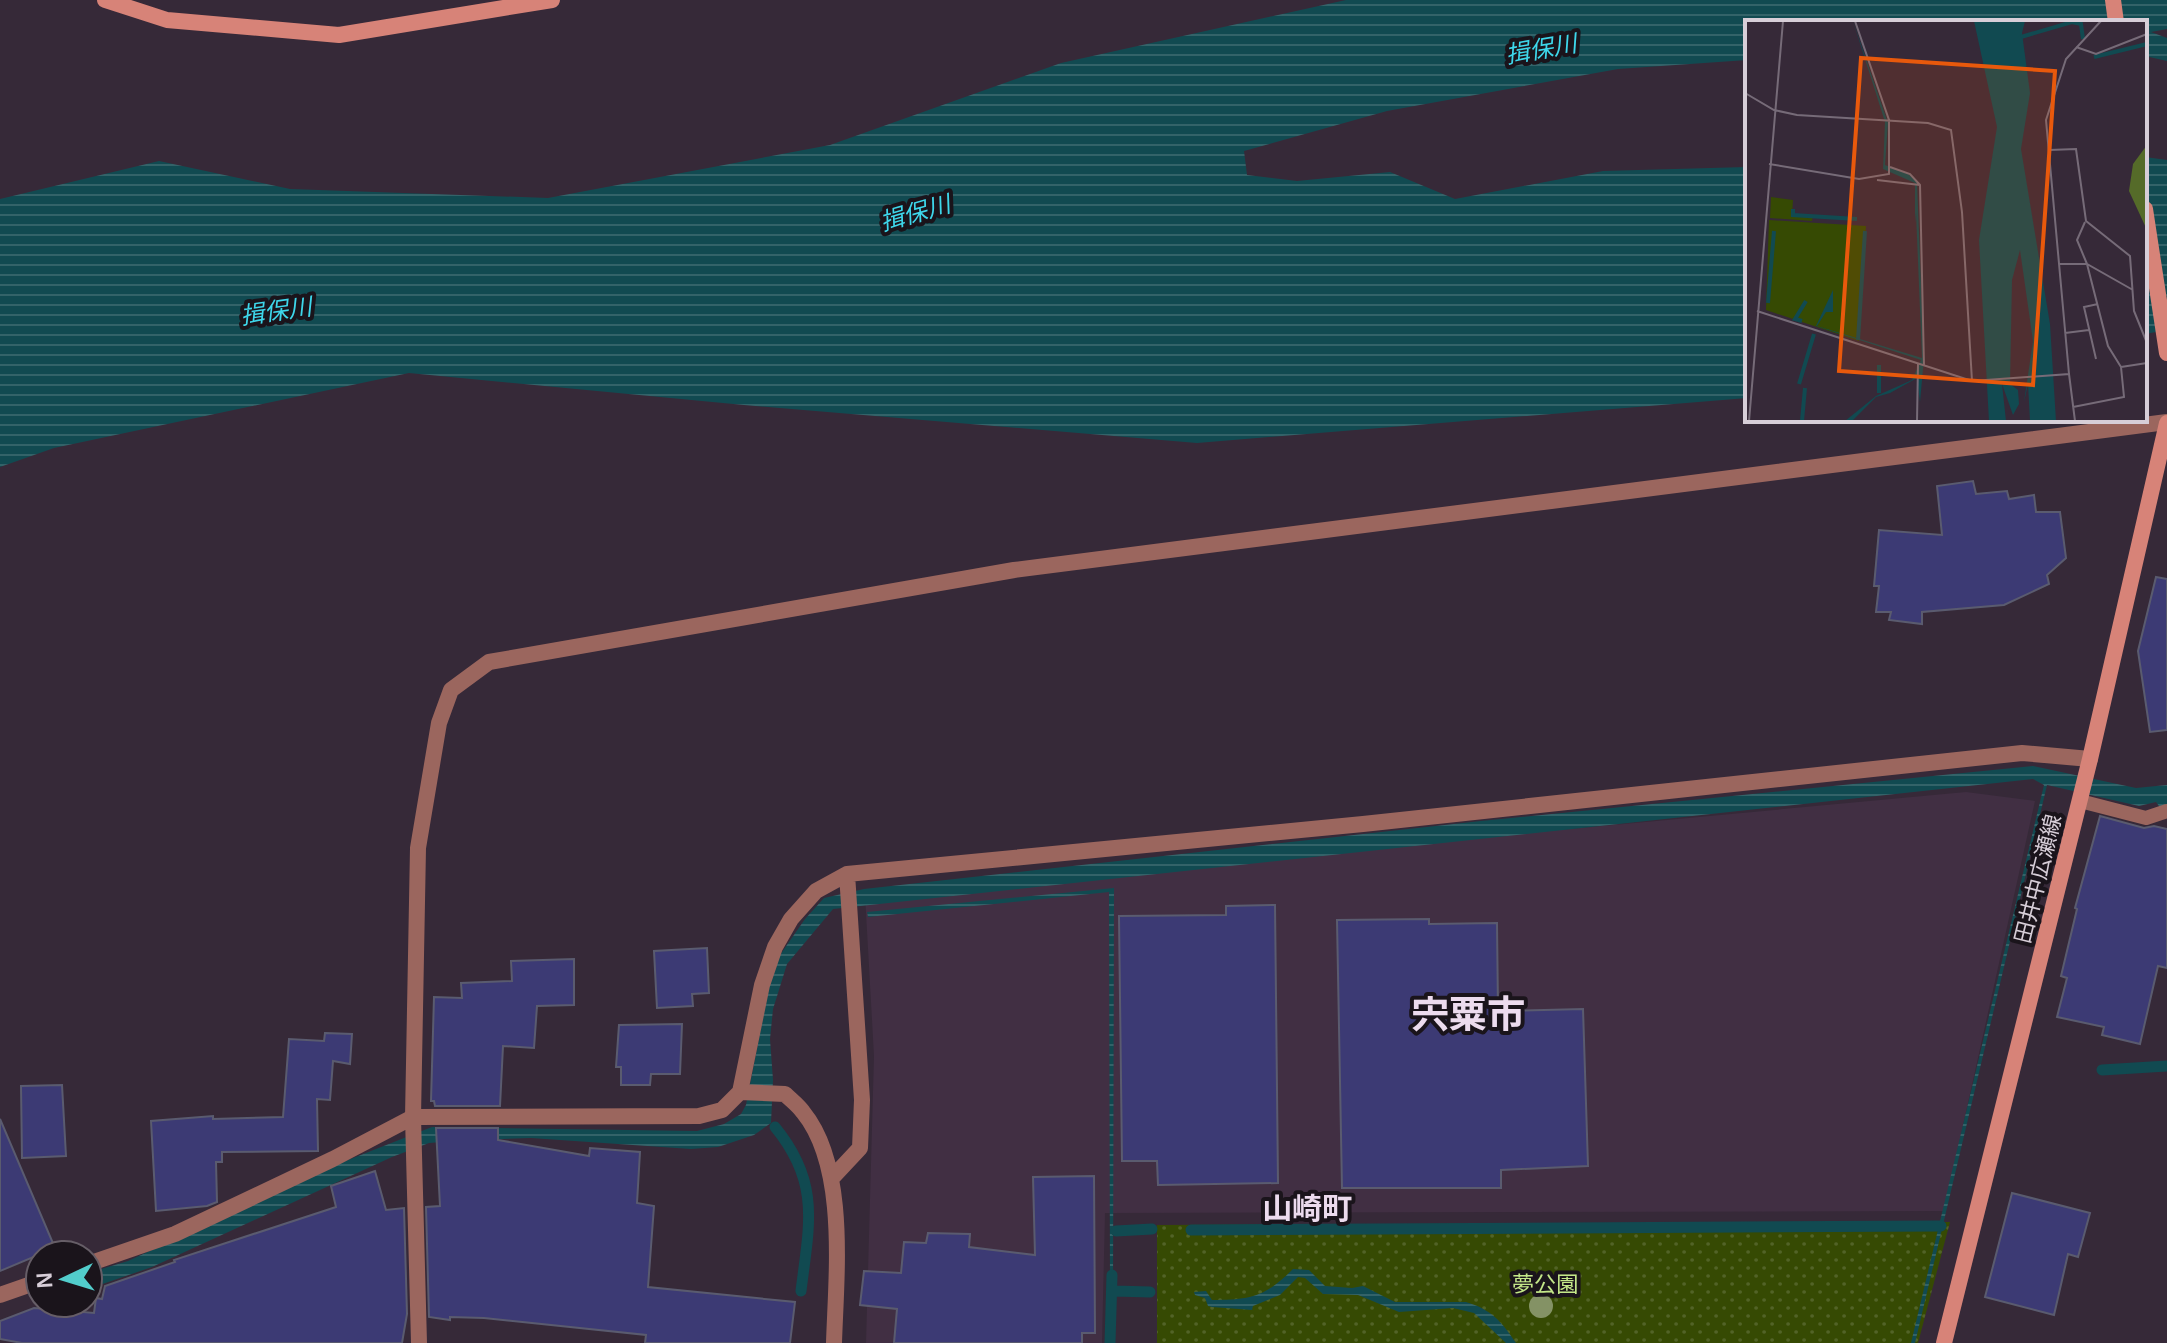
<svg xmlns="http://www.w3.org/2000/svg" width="2167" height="1343" viewBox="0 0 2167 1343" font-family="Helvetica,'Noto Sans JP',sans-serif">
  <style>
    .built { fill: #412f43 }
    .park { fill: url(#park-dots) }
    .water { fill: url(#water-rules) }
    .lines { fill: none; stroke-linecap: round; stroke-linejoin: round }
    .stream { stroke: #114a51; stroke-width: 11 }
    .building { fill: #3c3a74; stroke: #5a5b6f; stroke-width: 2 }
    .service { stroke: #9b665e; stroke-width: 14 }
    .minor { stroke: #9b665e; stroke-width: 16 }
    .secondary { stroke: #d78378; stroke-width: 16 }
    .tree { fill: #849265 }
    .labels { text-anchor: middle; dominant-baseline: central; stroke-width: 8; stroke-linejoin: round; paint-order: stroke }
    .street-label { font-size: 22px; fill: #d7ced8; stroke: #1a141b }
    .park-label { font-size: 22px; fill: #c4e789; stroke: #1a141b }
    .water-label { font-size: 24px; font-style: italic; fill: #3ed7eb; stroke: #1a141b }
    .district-label { font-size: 30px; font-weight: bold; fill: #ecdbee; stroke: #1a141b }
    .town-label { font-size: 38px; font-weight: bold; fill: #ecdbee; stroke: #1a141b }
    .inset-river { fill: none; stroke: #114a51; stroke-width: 4 }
    .inset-road { fill: none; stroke: #766b78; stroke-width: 2 }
    .view { fill: #e8590c; fill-opacity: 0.15; stroke: #e8590c; stroke-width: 4 }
    .inset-edge { fill: none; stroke: #d7ced8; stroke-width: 4 }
  </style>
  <defs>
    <pattern id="park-dots" width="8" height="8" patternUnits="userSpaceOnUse" patternTransform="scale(2)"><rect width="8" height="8" fill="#364a03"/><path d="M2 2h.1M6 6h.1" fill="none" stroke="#526327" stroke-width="1.8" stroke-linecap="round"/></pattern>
    <pattern id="water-rules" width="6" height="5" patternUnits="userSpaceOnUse" patternTransform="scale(2)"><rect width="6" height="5" fill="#114a51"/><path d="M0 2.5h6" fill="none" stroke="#336369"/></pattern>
  </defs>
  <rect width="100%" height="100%" fill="#362938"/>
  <!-- built -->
  <path class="built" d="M 1966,792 L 2035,801 L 1944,1211 L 1105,1213 L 1102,1343 L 866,1343 L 874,1056 L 865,895 Z"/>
  <!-- park -->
  <path class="park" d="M 1950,1222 L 1918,1343 L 1157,1343 L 1157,1225 Z"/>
  <!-- water -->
  <path class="water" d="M 1346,0 L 2167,0 L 2167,29 L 2151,32 L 2167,38 L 2167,61 L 2145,56 L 2145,22 L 1747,22 L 1747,60 L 1618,69 L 1387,111 L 1244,151 L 1247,175 L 1297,181 L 1390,172 L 1455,199 L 1603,171 L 1747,167 L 1747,398 L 1197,443 L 744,405 L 409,373 L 54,448 L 0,467 L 0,199 L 159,161 L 290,189 L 548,198 L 830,145 L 1061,63 Z
    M 2145,157 L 2167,160 L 2167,330 L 2145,334 Z
    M 2033,766 L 2136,788 L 2167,785 L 2167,817 L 2156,802 L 2139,806 L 2047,785 L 1915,1343 L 1911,1343 L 2044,785 L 2033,779 L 833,909 L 787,964 L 773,1009 L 770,1039 L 773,1080 L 771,1123 L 754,1135 L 718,1147 L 691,1149 L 531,1138 L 467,1140 L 429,1143 L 392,1157 L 152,1267 L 88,1289 L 88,1273 L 128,1261 L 343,1162 L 432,1127 L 697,1131 L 724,1124 L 741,1114 L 746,1105 L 773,965 L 805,919 L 824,898 L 864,889 L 1481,821 Z
    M 1114,888 L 1113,1290 L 1110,1290 L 1109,892 L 868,917 L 867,912 Z
    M 1293,1269 L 1309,1270 L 1325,1286 L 1352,1288 L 1363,1286 L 1395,1302 L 1466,1302 C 1491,1309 1502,1322 1516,1343 L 1506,1343 L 1474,1313 L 1453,1308 L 1399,1312 L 1358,1295 L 1323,1294 L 1305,1278 L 1298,1277 L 1280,1295 L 1253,1306 L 1252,1310 L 1212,1307 L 1208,1306 L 1205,1298 L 1195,1295 L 1194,1292 L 1206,1291 L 1212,1300 C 1251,1300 1265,1297 1293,1269 Z"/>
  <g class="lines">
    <!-- stream -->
    <path class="stream" d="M 2102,1070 L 2167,1066
      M 775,1127 C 821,1183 809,1225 801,1291
      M 1191,1230 L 1941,1226
      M 1116,1231 L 1152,1229
      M 1115,1291 L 1150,1292
      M 1110,1343 L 1112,1275"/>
  </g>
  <!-- building -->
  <path class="building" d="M 1973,481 L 1976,494 L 2007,491 L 2009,499 L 2034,495 L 2036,512 L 2060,512 L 2066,558 L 2047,575 L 2049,584 L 2004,605 L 1922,612 L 1922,624 L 1889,620 L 1891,612 L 1876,612 L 1879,586 L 1874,586 L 1879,530 L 1942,535 L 1937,486 Z
    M 2156,577 L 2167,579 L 2167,730 L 2150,732 L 2138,651 Z
    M 2100,816 L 2144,828 L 2154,826 L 2167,829 L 2167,968 L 2158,966 L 2140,1044 L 2102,1035 L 2104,1027 L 2057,1017 L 2067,978 L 2061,976 L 2077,909 L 2075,908 Z
    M 1275,905 L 1278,1183 L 1158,1185 L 1157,1161 L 1122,1161 L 1119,916 L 1226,915 L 1226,906 Z
    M 1429,919 L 1429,924 L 1497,923 L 1498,1011 L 1583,1009 L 1588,1166 L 1501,1170 L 1501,1188 L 1342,1188 L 1337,920 Z
    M 707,948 L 709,993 L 692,994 L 693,1006 L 657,1008 L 654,951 Z
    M 574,959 L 574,1005 L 537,1006 L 534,1048 L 503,1046 L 500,1106 L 435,1106 L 434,1101 L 431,1101 L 434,997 L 462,998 L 461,983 L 512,981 L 511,961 Z
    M 682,1024 L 680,1074 L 651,1074 L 650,1085 L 621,1085 L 621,1067 L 616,1067 L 619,1025 Z
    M 325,1033 L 352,1034 L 350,1064 L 333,1061 L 330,1100 L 317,1099 L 318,1151 L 222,1152 L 222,1162 L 216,1162 L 217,1202 L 207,1206 L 156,1211 L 151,1121 L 213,1116 L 213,1119 L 283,1117 L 289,1039 L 324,1041 Z
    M 62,1085 L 66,1156 L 22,1158 L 21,1086 Z
    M 0,1119 L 55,1248 L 0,1271 Z
    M 436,1128 L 498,1128 L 498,1140 L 589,1156 L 590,1148 L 640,1152 L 637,1203 L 654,1206 L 648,1287 L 795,1302 L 790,1343 L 645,1343 L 646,1335 L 484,1318 L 450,1317 L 450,1320 L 429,1317 L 426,1207 L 440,1206 Z
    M 375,1171 L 386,1210 L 404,1208 L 407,1314 L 402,1343 L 22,1343 L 0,1339 L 0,1321 L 34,1308 L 94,1313 L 96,1298 L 102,1299 L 105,1286 L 175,1262 L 174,1260 L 336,1207 L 331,1186 Z
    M 1094,1176 L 1095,1333 L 1082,1333 L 1082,1343 L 894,1343 L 897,1309 L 860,1305 L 864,1271 L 901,1273 L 904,1242 L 926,1243 L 928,1233 L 970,1234 L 969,1247 L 1035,1255 L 1033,1177 Z
    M 2012,1193 L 2090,1213 L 2078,1257 L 2068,1254 L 2054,1315 L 1985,1297 Z"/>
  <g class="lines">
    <!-- service -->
    <path class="service" d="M 2080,801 L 2146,818 L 2167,811"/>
    <!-- minor -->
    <path class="minor" d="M 740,1092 L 785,1094 C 791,1100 798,1105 803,1112 C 848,1167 836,1276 834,1343
      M 831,1179 L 860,1148 L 862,1100 L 847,874
      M 88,1264 L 175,1234 L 333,1159 L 413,1117 L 699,1116 L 722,1110 L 740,1092 L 762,985 L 775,947 L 791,919 L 816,891 L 847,874 L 1363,824 L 2022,753 L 2090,759
      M 0,1295 L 40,1281
      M 419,1343 L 413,1117 L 418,848 L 439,723 L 451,690 L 489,662 L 1014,570 L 2167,422"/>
    <!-- secondary -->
    <path class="secondary" d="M 105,0 L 167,20 L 339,35 L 552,0
      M 2113,0 L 2116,22
      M 2145,209 L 2167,353
      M 1944,1343 L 2090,759 L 2167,423"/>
  </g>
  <!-- trees -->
  <circle class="tree" cx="1541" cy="1306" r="12"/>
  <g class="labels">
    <!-- street labels -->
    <g class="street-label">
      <text transform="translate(2038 879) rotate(-76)">田井中広瀬線</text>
    </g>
    <!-- park labels -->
    <g class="park-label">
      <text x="1545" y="1284">夢公園</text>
    </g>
    <!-- water labels -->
    <g class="water-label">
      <text transform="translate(1541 49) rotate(-10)">揖保川</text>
      <text transform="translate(915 213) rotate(-16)">揖保川</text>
      <text transform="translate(276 311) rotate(-8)">揖保川</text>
    </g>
    <!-- district labels -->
    <g class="district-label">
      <text x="1307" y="1208">山崎町</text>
    </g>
    <!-- town labels -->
    <g class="town-label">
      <text x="1468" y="1015">宍粟市</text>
    </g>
  </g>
  <!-- overview -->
  <g transform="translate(1745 20)">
    <rect width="402" height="402" fill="#362938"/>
    <path d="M 402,125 L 402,210 L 384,171 L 388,144 Z" fill="#556b29"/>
    <path d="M 26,177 L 48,180 L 47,195 L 68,196 L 67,201 L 25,198 ZM 24,200 L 121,206 L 114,321 L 21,290 Z" fill="#364a03"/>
    <path d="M 108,1 L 143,103 L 140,145 L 163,154 L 172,162 L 179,338 L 175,382 L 172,358 L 145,373 L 131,377 L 108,400 L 106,401 L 100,401 L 131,376 L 167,360 L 176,340 L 71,306 L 88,270 L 88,292 L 81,292 L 72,306 L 177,338 L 171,193 L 170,203 L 112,199 L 170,203 L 170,163 L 138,149 L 140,102 ZM 229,1 L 280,1 L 277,13 L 285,73 L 276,129 L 305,304 L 311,401 L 285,401 L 283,364 L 279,382 L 288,321 L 275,230 L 267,260 L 265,364 L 273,370 L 274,384 L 268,395 L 257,364 L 261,401 L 244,401 L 234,220 L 252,107 Z" fill="#114a51"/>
    <path class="inset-river" d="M 276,17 L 327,2 L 336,4 L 338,19M 349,37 L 402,24M 48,189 L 48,195 L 112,199M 23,283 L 29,211M 57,301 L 50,299 L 61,281M 113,320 L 120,211M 54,364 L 69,314M 134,373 L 134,345M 57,401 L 60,368"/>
    <path class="inset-road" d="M 331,27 L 351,34 L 402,14M 0,73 L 29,90 L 52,95 L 183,103 L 206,110 L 217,192 L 227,361M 304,130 L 331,129 L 341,201 L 385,236 L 389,291 L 402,323M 24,144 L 114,159 L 144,154 L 144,100 L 110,1M 145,147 L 165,154 L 175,165 L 179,346M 132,160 L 175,165M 340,202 L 332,220 L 342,244M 314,244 L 341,244M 12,291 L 227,361 L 324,354 L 301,100 L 321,39 L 356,1M 320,313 L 344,310M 351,339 L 339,287 L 353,284M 376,347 L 402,343M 324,354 L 330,401M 328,387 L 379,377 L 376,347 L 363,326 L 342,244 L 388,270M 4,401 L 38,1M 172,401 L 173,344"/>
    <path class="view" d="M 116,38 L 310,51 L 288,365 L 94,351 Z"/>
    <rect width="402" height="402" class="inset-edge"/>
  </g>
  <!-- north arrow -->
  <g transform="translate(64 1279) rotate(266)"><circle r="38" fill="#1a141b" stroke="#665e67" stroke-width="2"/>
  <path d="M0-6L14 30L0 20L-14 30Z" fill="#52cdcc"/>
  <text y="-12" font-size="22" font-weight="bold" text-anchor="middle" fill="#d7ced8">N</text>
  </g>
</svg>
